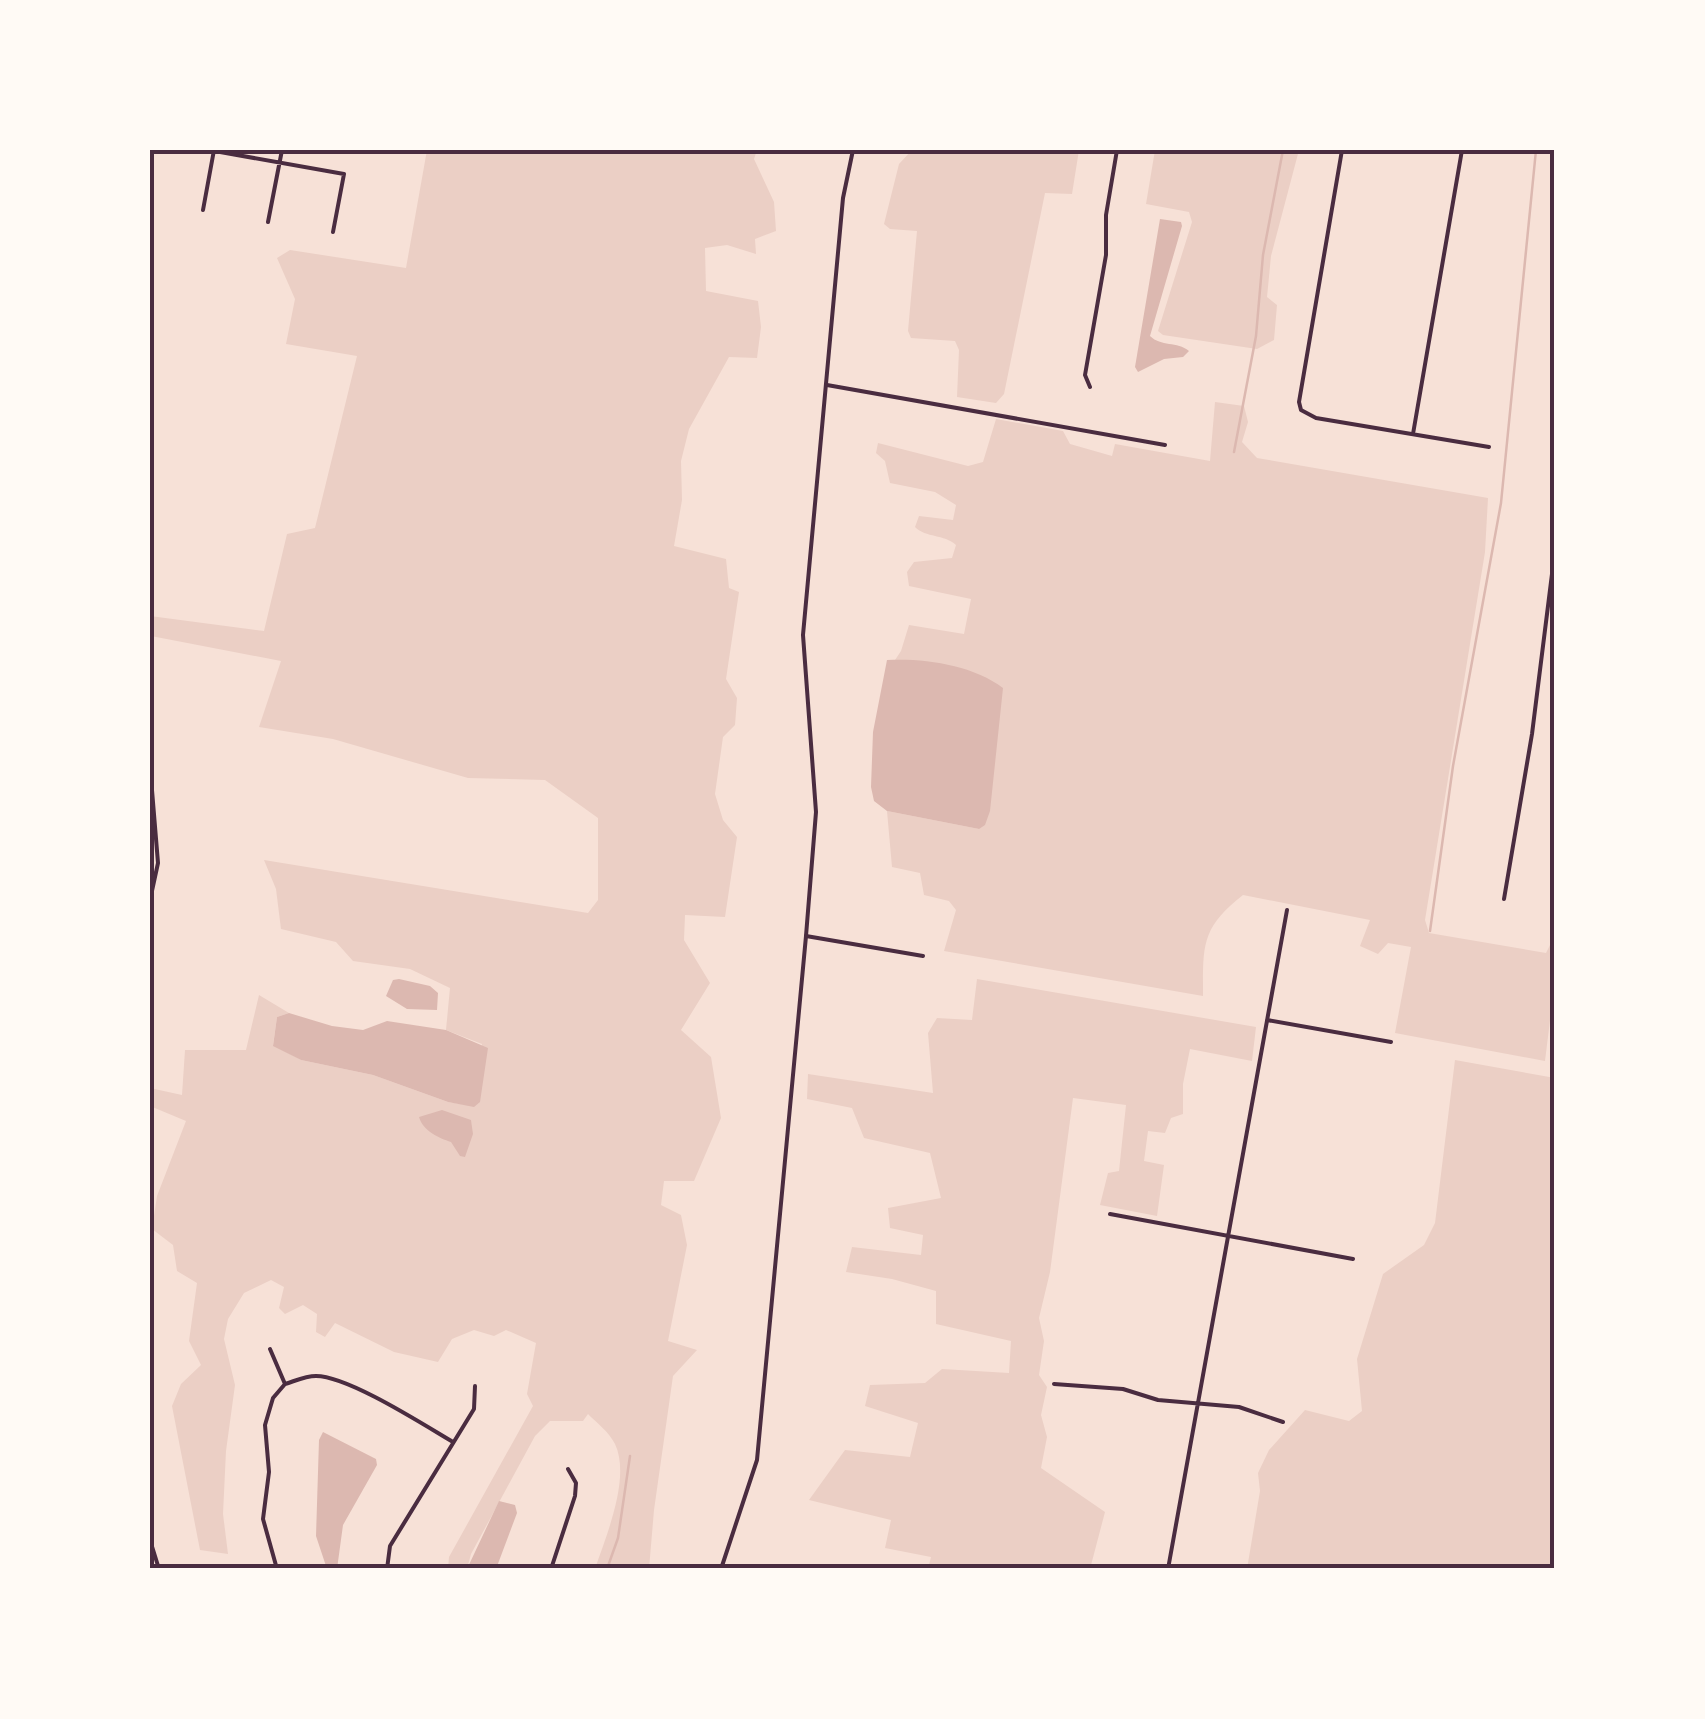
<svg xmlns="http://www.w3.org/2000/svg" width="1705" height="1719" viewBox="0 0 1705 1719" font-family="'Golos Text',sans-serif">
  <style>
    .green { fill: #ebcfc5 }
    .water { fill: #dcb8b0 }
    .lines { fill: none; stroke-linecap: round; stroke-linejoin: round }
    .stream { stroke: #dcb8b0; stroke-width: 2.5 }
    .minor { stroke: #4a2c40; stroke-width: 4 }
    .tertiary { stroke: #4a2c40; stroke-width: 4 }
    .neatline { fill: none; stroke: #4a2c40; stroke-width: 4 }
  </style>
  <rect width="100%" height="100%" fill="#f7e1d7"/>
  <!-- green -->
  <path class="green" d="M 427,150 L 757,150 L 754,159 L 774,202 L 776,231 L 755,239 L 756,254 L 727,245 L 705,248 L 706,291 L 758,301 L 761,327 L 757,358 L 729,357 L 689,429 L 681,461 L 682,500 L 674,546 L 726,559 L 729,588 L 739,592 L 726,679 L 737,698 L 735,725 L 723,737 L 715,794 L 723,820 L 737,837 L 725,917 L 685,915 L 684,940 L 710,983 L 681,1030 L 711,1057 L 721,1118 L 694,1181 L 664,1181 L 661,1205 L 681,1215 L 687,1245 L 668,1341 L 697,1350 L 673,1376 L 654,1510 L 649,1569 L 595,1569 C 606,1536 631,1478 615,1444 C 609,1432 597,1423 588,1414 L 583,1421 L 550,1421 L 535,1436 L 471,1554 L 467,1569 L 448,1569 L 449,1557 L 533,1406 L 527,1394 L 536,1343 L 506,1330 L 494,1336 L 474,1330 L 452,1339 L 438,1362 L 394,1352 L 335,1323 L 325,1337 L 316,1332 L 317,1314 L 303,1305 L 285,1314 L 279,1308 L 284,1287 L 271,1280 L 244,1293 L 228,1319 L 224,1339 L 235,1385 L 226,1451 L 223,1514 L 228,1554 L 200,1550 L 172,1406 L 181,1384 L 201,1365 L 189,1341 L 197,1283 L 177,1271 L 173,1245 L 152,1229 L 157,1196 L 186,1121 L 150,1106 L 150,1088 L 182,1095 L 185,1050 L 246,1050 L 259,995 L 289,1013 L 277,1017 L 273,1045 L 301,1060 L 373,1075 L 448,1102 L 474,1106 L 482,1044 L 446,1030 L 450,988 L 410,969 L 353,961 L 336,942 L 281,929 L 276,889 L 264,860 L 588,913 L 598,900 L 598,818 L 545,780 L 468,778 L 333,739 L 259,727 L 281,661 L 151,636 L 150,616 L 264,631 L 287,534 L 315,528 L 357,356 L 286,344 L 295,299 L 277,258 L 290,250 L 406,268 Z
    M 912,150 L 1079,150 L 1072,194 L 1045,193 L 1004,394 L 996,403 L 957,397 L 959,350 L 955,341 L 911,338 L 908,331 L 917,231 L 890,229 L 884,224 L 899,164 Z
    M 1155,150 L 1299,150 L 1271,256 L 1267,297 L 1277,305 L 1274,340 L 1257,349 L 1163,335 L 1158,331 L 1192,222 L 1189,212 L 1146,204 Z
    M 1215,402 L 1244,406 L 1248,422 L 1242,442 L 1257,458 L 1488,498 L 1485,552 L 1425,920 L 1429,933 L 1546,953 L 1555,935 L 1555,980 L 1545,1061 L 1395,1033 L 1411,947 L 1388,943 L 1378,954 L 1360,946 L 1370,920 L 1243,895 C 1201,928 1203,945 1203,996 L 944,951 L 956,910 L 949,901 L 924,895 L 920,873 L 892,867 L 887,811 L 979,829 L 931,664 L 895,660 L 901,651 L 909,625 L 964,634 L 971,599 L 909,586 L 907,572 L 914,562 L 952,558 L 956,545 C 944,534 926,538 915,527 L 919,516 L 953,520 L 956,505 L 935,492 L 890,483 L 885,461 L 876,453 L 878,443 L 968,466 L 983,462 L 996,419 L 1063,431 L 1070,444 L 1112,456 L 1115,444 L 1210,461 Z
    M 977,979 L 1256,1027 L 1252,1061 L 1190,1049 L 1183,1084 L 1183,1114 L 1171,1118 L 1165,1133 L 1148,1131 L 1144,1161 L 1164,1165 L 1157,1216 L 1100,1205 L 1108,1173 L 1119,1171 L 1126,1105 L 1073,1098 L 1050,1272 L 1039,1318 L 1044,1341 L 1039,1375 L 1047,1387 L 1041,1415 L 1047,1437 L 1041,1468 L 1105,1512 L 1090,1569 L 928,1569 L 931,1557 L 885,1548 L 891,1520 L 809,1500 L 845,1450 L 910,1457 L 918,1423 L 865,1406 L 870,1385 L 925,1383 L 942,1369 L 1009,1373 L 1011,1341 L 936,1324 L 936,1291 L 892,1279 L 846,1272 L 852,1247 L 921,1255 L 923,1235 L 890,1228 L 888,1208 L 941,1198 L 930,1153 L 864,1138 L 852,1108 L 807,1099 L 808,1074 L 933,1093 L 928,1033 L 937,1018 L 972,1020 Z
    M 1455,1060 L 1555,1078 L 1555,1569 L 1247,1569 L 1260,1491 L 1258,1473 L 1269,1450 L 1305,1410 L 1349,1421 L 1362,1411 L 1357,1359 L 1383,1274 L 1424,1245 L 1435,1223 Z"/>
  <!-- water -->
  <path class="water" d="M 1160,219 L 1181,222 L 1182,226 L 1150,336 C 1161,347 1177,341 1189,351 L 1183,357 L 1164,359 L 1138,372 L 1135,367 Z
    M 887,660 C 925,658 973,665 1003,688 L 990,811 L 985,825 L 979,829 L 887,811 L 874,801 L 871,787 L 873,732 Z
    M 399,979 L 430,986 L 438,993 L 437,1010 L 407,1009 L 386,996 L 393,980 Z
    M 289,1013 L 332,1026 L 363,1030 L 387,1021 L 446,1030 L 488,1048 L 480,1102 L 474,1107 L 448,1102 L 373,1075 L 301,1060 L 273,1046 L 277,1017 Z
    M 442,1110 L 471,1120 L 473,1134 L 465,1157 L 460,1156 L 451,1142 C 439,1138 423,1131 419,1117 Z
    M 323,1432 L 376,1459 L 377,1465 L 343,1525 L 337,1569 L 327,1569 L 316,1536 L 319,1440 Z
    M 499,1501 L 515,1505 L 517,1513 L 496,1569 L 467,1569 Z"/>
  <g class="lines">
    <!-- stream -->
    <path class="stream" d="M 1234,452 L 1256,336 L 1263,255 L 1283,150
      M 1430,931 L 1453,766 L 1501,503 L 1536,150
      M 607,1569 L 618,1538 L 630,1456"/>
    <!-- minor -->
    <path class="minor" d="M 209,150 L 344,174 L 333,232
      M 1342,150 L 1299,402 L 1301,410 L 1316,418 L 1489,447
      M 203,210 L 214,150
      M 268,222 L 282,150
      M 827,385 L 1165,445
      M 1090,387 L 1085,375 L 1106,255 L 1106,215 L 1117,150
      M 1413,434 L 1462,150
      M 1504,899 L 1532,734 L 1555,550
      M 806,936 L 923,956
      M 1267,1020 L 1391,1042
      M 1554,1072 L 1555,1072
      M 1110,1214 L 1353,1259
      M 270,1349 L 285,1384
      M 285,1384 C 295,1381 305,1376 316,1376 C 348,1376 424,1425 453,1442
      M 1054,1384 L 1123,1389 L 1158,1400 L 1239,1407 L 1283,1422
      M 277,1569 L 263,1519 L 269,1472 L 265,1425 L 273,1398 L 285,1384
      M 387,1569 L 390,1546 L 474,1409 L 475,1386
      M 551,1569 L 575,1496 L 576,1483 L 568,1469
      M 1168,1569 L 1287,910"/>
    <!-- tertiary -->
    <path class="tertiary" d="M 150,766 L 158,863 L 150,900
      M 150,1540 L 159,1569
      M 721,1569 L 757,1460 L 806,936 L 816,812 L 803,635 L 843,198 L 853,150"/>
  </g>
  <!-- border -->
  <rect width="1705" height="1719" fill="none" stroke="#fffaf5" stroke-width="305"/>
  <rect x="152" y="152" width="1400" height="1414" class="neatline"/>
</svg>
